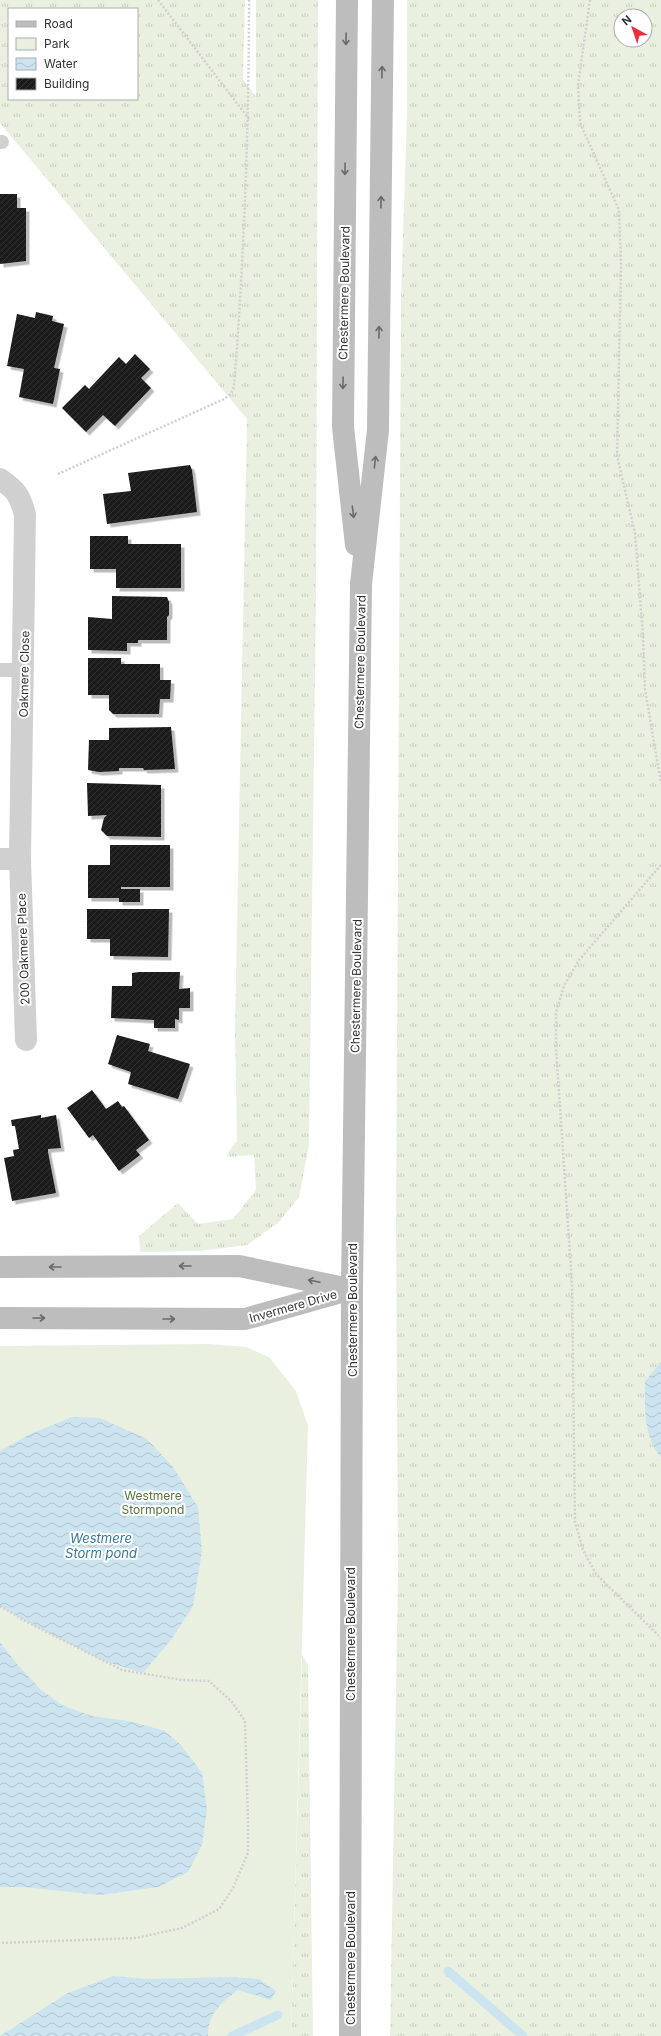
<svg xmlns="http://www.w3.org/2000/svg" width="661" height="2036" viewBox="0 0 661 2036" font-family="Inter,sans-serif">
  <style>
    .grass { fill: url(#grass-tufts); fill-rule: evenodd }
    .park { fill: #e9f0e0 }
    .water { fill: url(#water-waves) }
    .lines { fill: none; stroke-linecap: round; stroke-linejoin: round }
    .stream { stroke: #cce3f0; stroke-width: 9 }
    .building { fill: url(#building-hatch); filter: url(#shadow) }
    .path { stroke: #d0d0d0; stroke-width: 2.5; stroke-dasharray: 2 2; stroke-linecap: butt }
    .lane { stroke: #d0d0d0; stroke-width: 14 }
    .street { stroke: #d0d0d0; stroke-width: 22 }
    .secondary { stroke: #bdbdbd; stroke-width: 22 }
    .oneway { stroke: #6a6a6a }
    .labels { text-anchor: middle; dominant-baseline: central; stroke-width: 4; stroke-linejoin: round; paint-order: stroke }
    .street-label { font-size: 12px; fill: #333; stroke: #fff }
    .park-label { font-size: 12px; fill: #57733b; stroke: #fff }
    .water-label { font-size: 13px; font-style: italic; fill: #38799d; stroke: #fff }
  </style>
  <defs>
    <pattern id="grass-tufts" width="24" height="20" patternUnits="userSpaceOnUse"><rect width="24" height="20" fill="#e9f0e0"/><path d="M3 7l-1-3M5 7V3M7 7l1-3M15 17l-1-3M17 17v-4M19 17l1-3" fill="none" stroke="#c8cec1"/></pattern>
    <pattern id="water-waves" width="16" height="10" patternUnits="userSpaceOnUse"><rect width="16" height="10" fill="#cce3f0"/><path d="M0 5q4-4 8 0t8 0" fill="none" stroke="#b0c3ce"/></pattern>
    <pattern id="building-hatch" width="6" height="6" patternUnits="userSpaceOnUse"><rect width="6" height="6" fill="#1a1a1a"/><path d="M-1 1l2-2M0 6l6-6M5 7l2-2" fill="none" stroke="#333"/></pattern>
    <filter id="shadow"><feDropShadow dx="3.5" dy="3.5" stdDeviation="0" flood-color="#0004"/></filter>
  </defs>
  <rect width="100%" height="100%" fill="#fff"/>
  <!-- grass -->
  <path class="grass" d="M 0,0 L 245,0 L 243,79 L 256,97 L 256,0 L 318,0 L 316,597 L 309,1145 L 299,1197 L 278,1223 L 247,1245 L 200,1251 L 140,1252 L 139,1236 L 178,1203 L 198,1224 L 233,1219 L 256,1190 L 254,1155 L 227,1157 L 229,1151 L 237,1141 L 235,1029 L 247,419 L 0,123 ZM 9,9 L 137,9 L 137,99 L 9,99 Z
    M 407,0 L 661,0 L 661,2036 L 390,2036 L 398,1573 L 396,1225 L 401,298 L 407,113 ZM 621,16 L 645,16 L 645,40 L 621,40 Z
    M 302,1655 L 308,1665 L 313,2036 L 291,2036 Z"/>
  <!-- park -->
  <path class="park" d="M 209,1344 L 246,1347 L 269,1357 L 296,1391 L 308,1426 L 291,2036 L 0,2036 L 0,1346 Z"/>
  <!-- water -->
  <path class="water" d="M 661,1362 L 661,1457 C 643,1436 645,1407 645,1381 Z
    M 72,1417 L 100,1418 L 147,1439 L 173,1467 L 198,1507 L 202,1551 L 193,1606 L 171,1640 L 143,1673 L 104,1661 L 33,1625 L 0,1606 L 0,1451 L 30,1434 Z
    M 0,1642 L 17,1664 L 40,1689 L 62,1705 L 91,1716 L 129,1721 L 165,1731 L 181,1745 L 202,1773 L 207,1809 L 202,1845 L 188,1872 L 158,1887 L 100,1895 L 23,1887 L 0,1887 Z
    M 113,1976 L 148,1979 L 230,1977 L 259,1979 L 276,1991 L 271,2000 L 238,1990 C 221,2003 208,2013 208,2036 L 0,2036 L 68,1993 Z"/>
  <g class="lines">
    <!-- stream -->
    <path class="stream" d="M 448,1971 L 523,2036
      M 232,2036 L 278,2015"/>
  </g>
  <!-- building -->
  <path class="building" d="M 0,194 L 17,194 L 17,208 L 26,208 L 26,261 L 0,264 Z
    M 36,312 L 53,316 L 52,321 L 64,324 L 54,368 L 60,369 L 53,404 L 19,397 L 24,369 L 7,366 L 17,314 L 35,318 Z
    M 135,354 L 150,369 L 141,378 L 151,388 L 115,426 L 103,415 L 86,432 L 62,408 L 85,385 L 89,389 L 119,357 L 126,364 Z
    M 190,465 L 192,470 L 197,512 L 107,524 L 103,494 L 131,491 L 128,473 Z
    M 90,536 L 128,536 L 128,544 L 181,544 L 181,588 L 116,588 L 116,569 L 90,569 Z
    M 112,596 L 167,597 L 169,602 L 169,615 L 167,617 L 167,640 L 138,640 L 138,643 L 127,643 L 127,651 L 88,650 L 88,617 L 112,619 Z
    M 88,658 L 121,658 L 121,664 L 160,664 L 160,680 L 171,680 L 170,699 L 160,699 L 159,714 L 113,714 L 109,710 L 109,695 L 88,695 Z
    M 171,727 L 175,769 L 144,770 L 143,768 L 119,768 L 119,771 L 99,772 L 88,770 L 89,740 L 109,740 L 109,728 Z
    M 87,783 L 161,785 L 161,837 L 107,836 L 101,830 L 104,818 L 107,815 L 88,816 Z
    M 110,845 L 170,845 L 170,887 L 121,887 L 121,889 L 140,889 L 140,902 L 119,902 L 119,898 L 88,898 L 88,865 L 110,865 Z
    M 87,909 L 169,909 L 168,957 L 110,956 L 110,939 L 87,939 Z
    M 139,972 L 180,972 L 179,989 L 190,988 L 190,1008 L 179,1008 L 179,1020 L 175,1019 L 175,1028 L 154,1028 L 154,1020 L 111,1018 L 112,986 L 132,986 L 132,973 Z
    M 117,1035 L 150,1044 L 148,1051 L 190,1064 L 178,1099 L 128,1084 L 131,1072 L 108,1064 Z
    M 92,1090 L 106,1109 L 118,1101 L 122,1107 L 124,1106 L 149,1140 L 136,1150 L 140,1155 L 119,1171 L 93,1135 L 89,1138 L 67,1108 Z
    M 41,1115 L 41,1118 L 56,1115 L 61,1148 L 48,1149 L 48,1152 L 56,1193 L 12,1201 L 4,1158 L 14,1156 L 13,1150 L 19,1149 L 15,1126 L 12,1126 L 11,1120 Z"/>
  <g class="lines">
    <!-- path -->
    <path class="path" d="M 158,0 L 249,119
      M 590,0 L 578,85 L 580,123 L 619,210 L 621,265 L 617,456 L 635,533 L 643,636 L 645,690 L 661,783
      M 58,474 L 224,399 L 231,394 L 234,387 C 244,258 249,129 249,0
      M 661,865 L 579,960 L 564,986 L 556,1012 L 556,1048 L 572,1284 L 575,1522 L 583,1550 L 596,1574 L 661,1638
      M 0,1606 L 25,1621 L 122,1670 L 182,1680 L 209,1681 L 232,1702 L 245,1721 L 248,1822 L 248,1853 L 233,1888 L 219,1909 L 182,1928 L 136,1938 L 0,1943"/>
    <!-- lane -->
    <path class="lane" d="M 0,142 L 2,142
      M 0,670 L 24,670"/>
    <!-- street -->
    <path class="street" d="M 0,479 C 16,490 20,495 25,515 L 20,859 L 0,859
      M 20,859 L 26,1040"/>
    <!-- secondary -->
    <path class="secondary" d="M 347,0 L 343,427 L 356,545
      M 0,1267 L 239,1266 L 349,1289
      M 0,1318 L 245,1319 L 352,1289
      M 350,2036 L 352,1289 L 361,584 L 378,430 L 383,0"/>
  </g>
  <!-- one-way arrows -->
  <defs><path id="oneway-shaft" d="M-6 0H5M1.5-3L5.5 0L1.5 3" fill="none" stroke-width="1.6" stroke-linecap="round" stroke-linejoin="round"/></defs>
  <g class="oneway">
    <use href="#oneway-shaft" transform="translate(346 39) rotate(91)"/>
    <use href="#oneway-shaft" transform="translate(382 72) rotate(-89)"/>
    <use href="#oneway-shaft" transform="translate(345 169) rotate(91)"/>
    <use href="#oneway-shaft" transform="translate(381 202) rotate(-89)"/>
    <use href="#oneway-shaft" transform="translate(379 332) rotate(-89)"/>
    <use href="#oneway-shaft" transform="translate(343 383) rotate(91)"/>
    <use href="#oneway-shaft" transform="translate(375 462) rotate(-84)"/>
    <use href="#oneway-shaft" transform="translate(353 512) rotate(83)"/>
    <use href="#oneway-shaft" transform="translate(185 1266) rotate(180)"/>
    <use href="#oneway-shaft" transform="translate(55 1267) rotate(180)"/>
    <use href="#oneway-shaft" transform="translate(314 1281) rotate(-168)"/>
    <use href="#oneway-shaft" transform="translate(39 1318)"/>
    <use href="#oneway-shaft" transform="translate(169 1319)"/>
  </g>
  <g class="labels">
    <!-- street labels -->
    <g class="street-label">
      <text transform="translate(344 293) rotate(-89)">Chestermere Boulevard</text>
      <text transform="translate(360 662) rotate(-89)">Chestermere Boulevard</text>
      <text transform="translate(24 674) rotate(-89)">Oakmere Close</text>
      <text transform="translate(23 949) rotate(-92)">200 Oakmere Place</text>
      <text transform="translate(356 986) rotate(-89)">Chestermere Boulevard</text>
      <text transform="translate(293 1306) rotate(-16)">Invermere Drive</text>
      <text transform="translate(352 1310) rotate(-90)">Chestermere Boulevard</text>
      <text transform="translate(350 1634) rotate(-90)">Chestermere Boulevard</text>
      <text transform="translate(350 1958) rotate(-90)">Chestermere Boulevard</text>
    </g>
    <!-- park labels -->
    <g class="park-label">
      <text x="153" y="1495">Westmere<tspan x="153" dy="14">Stormpond</tspan></text>
    </g>
    <!-- water labels -->
    <g class="water-label">
      <text x="101" y="1538">Westmere<tspan x="101" dy="15">Storm pond</tspan></text>
    </g>
  </g>
  <!-- legend -->
  <rect x="8" y="8" width="130" height="92" fill="#ffffff" stroke="#adadad"/>
  <rect x="16" y="21" width="20" height="6" fill="#bdbdbd" stroke="#adadad"/>
  <text x="44" y="28" font-size="12" fill="#333333">Road</text>
  <rect x="16" y="38" width="20" height="12" fill="#e9f0e0" stroke="#adadad"/>
  <text x="44" y="48" font-size="12" fill="#333333">Park</text>
  <rect x="16" y="58" width="20" height="12" fill="url(#water-waves)" stroke="#adadad"/>
  <text x="44" y="68" font-size="12" fill="#333333">Water</text>
  <rect x="16" y="78" width="20" height="12" fill="url(#building-hatch)" stroke="#adadad"/>
  <text x="44" y="88" font-size="12" fill="#333333">Building</text>
  <!-- north arrow -->
  <g transform="translate(633 28) rotate(320)"><circle r="19" fill="#ffffff" stroke="#adadad"/>
  <path d="M0-3L7 15L0 10L-7 15Z" fill="#f42a3f"/>
  <text y="-6" font-size="11" font-weight="bold" text-anchor="middle" fill="#333333">N</text>
  </g>
</svg>
